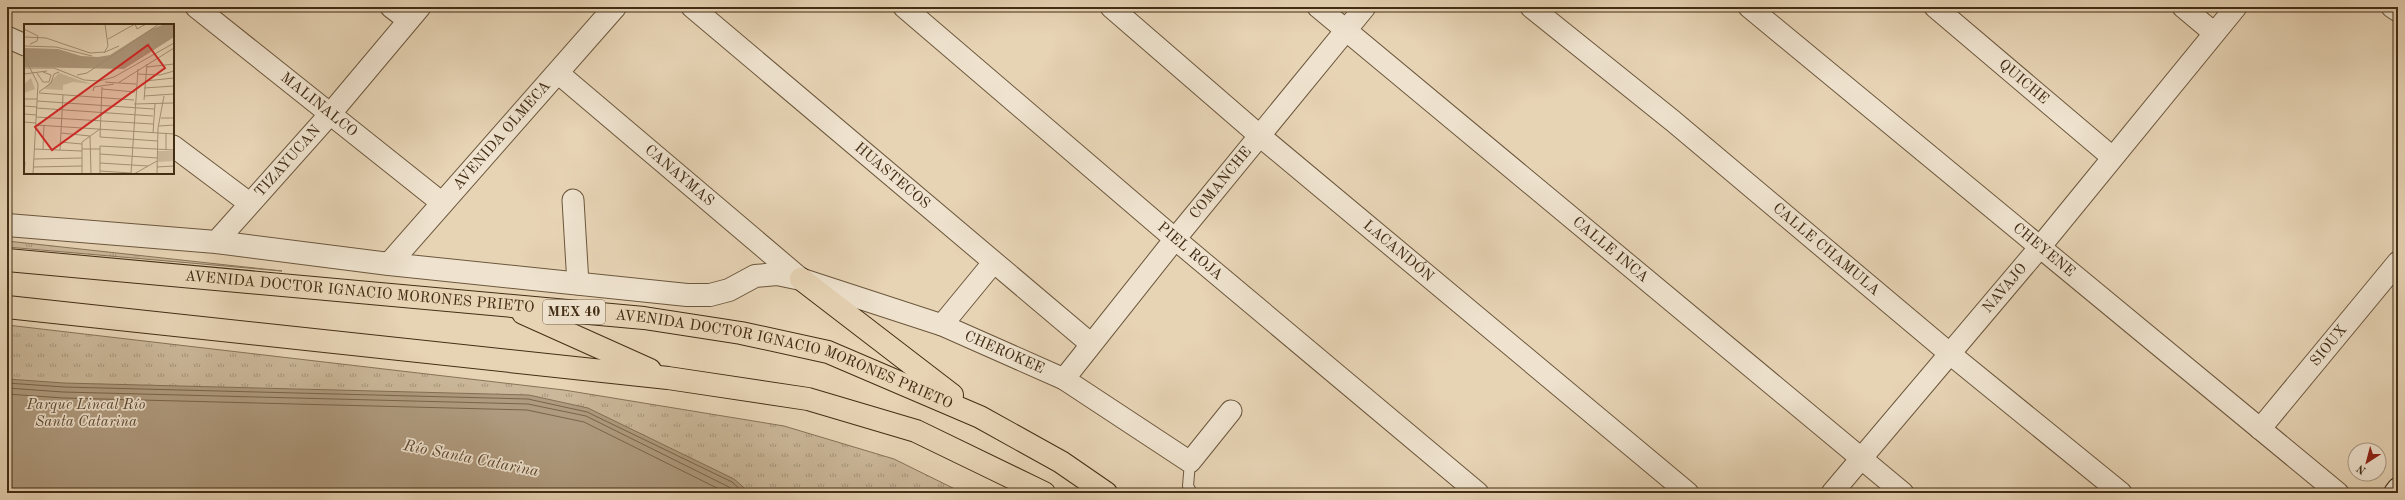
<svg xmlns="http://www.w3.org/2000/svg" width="2405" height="500" viewBox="0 0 2405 500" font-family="'Old Standard TT',serif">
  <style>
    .grass { fill: url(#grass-tufts); stroke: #877258 }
    .water { fill: #af9b7f; stroke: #846f55 }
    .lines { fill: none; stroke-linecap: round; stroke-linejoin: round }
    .shore { stroke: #79644a; stroke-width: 1 }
    .service-casing { stroke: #6c573d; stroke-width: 12 }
    .minor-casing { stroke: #6c573d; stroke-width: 23 }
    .tertiary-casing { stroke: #6c573d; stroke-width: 24 }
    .secondary-casing { stroke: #432d15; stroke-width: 24 }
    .trunk-casing { stroke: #432d15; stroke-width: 24 }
    .service { stroke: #efe3cf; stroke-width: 10 }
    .minor { stroke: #efe3cf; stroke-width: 21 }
    .tertiary { stroke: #efe3cf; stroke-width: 22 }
    .secondary { stroke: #efe3cf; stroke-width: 22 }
    .trunk { stroke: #e7d4b5; stroke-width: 22 }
    .labels { text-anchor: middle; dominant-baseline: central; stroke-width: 3.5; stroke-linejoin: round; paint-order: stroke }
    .shield { fill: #efe3cf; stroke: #77644d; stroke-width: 1 }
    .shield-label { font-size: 14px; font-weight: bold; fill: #432d15 }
    .street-label { font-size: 15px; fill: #432d15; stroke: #efe3cf }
    .park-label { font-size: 15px; font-style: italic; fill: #5e4930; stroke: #efe3cf }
    .water-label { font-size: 16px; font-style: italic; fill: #5e4830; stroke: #efe3cf }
    .inset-road { fill: none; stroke: #a59175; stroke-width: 1 }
    .view { fill: #d62828; fill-opacity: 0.15; stroke: #d62828; stroke-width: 2 }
    .inset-edge { fill: none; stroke: #432d15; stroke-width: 2 }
  </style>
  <defs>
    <pattern id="grass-tufts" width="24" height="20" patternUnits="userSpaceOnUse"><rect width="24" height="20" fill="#cbb89a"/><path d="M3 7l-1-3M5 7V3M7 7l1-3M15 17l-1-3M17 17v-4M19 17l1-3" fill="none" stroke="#a6967c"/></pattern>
  </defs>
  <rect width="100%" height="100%" fill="#e7d4b5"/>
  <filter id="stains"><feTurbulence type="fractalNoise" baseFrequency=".005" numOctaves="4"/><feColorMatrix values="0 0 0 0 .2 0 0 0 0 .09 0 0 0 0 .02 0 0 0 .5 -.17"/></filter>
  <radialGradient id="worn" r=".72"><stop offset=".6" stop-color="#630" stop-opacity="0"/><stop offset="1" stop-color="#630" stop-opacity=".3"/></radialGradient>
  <!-- grass -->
  <path class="grass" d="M 7,241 L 282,271 L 7,247 Z
    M 7,325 L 564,390 L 784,426 L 894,459 L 963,493 L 7,493 Z"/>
  <!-- water -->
  <path class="water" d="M 7,379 L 64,383 L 529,395 L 588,408 L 734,479 L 750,493 L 7,493 Z"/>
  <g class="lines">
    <!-- shore -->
    <path class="shore" d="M 7,383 L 64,387 L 528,399 L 587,412 L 732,482 L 744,493
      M 7,388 L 63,392 L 528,404 L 586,416 L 729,487 L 736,493
      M 7,394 L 63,398 L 527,410 L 584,422 L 727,493"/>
    <defs>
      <path id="service" d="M 1190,462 L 1188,486 L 1192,493"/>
      <g id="minor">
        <path id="s1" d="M 196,7 L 442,203"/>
        <path d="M 391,7 L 408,20"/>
        <path id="s2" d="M 692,7 L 1091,344"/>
        <path id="s3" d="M 904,7 L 1175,239 L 1478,493"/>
        <path id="s4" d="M 1111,7 L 1260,136 L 1688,493"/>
        <path id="s5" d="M 1318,7 L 1903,493"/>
        <path id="s6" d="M 1531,7 L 1673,121 L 1949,353 L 2121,493"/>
        <path id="s7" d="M 1749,7 L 2338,493"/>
        <path id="s8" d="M 1935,7 L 2112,157"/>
        <path d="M 2183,7 L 2214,33"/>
        <path d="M 2392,7 L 2398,11"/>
        <path d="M 7,37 L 25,45"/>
        <path id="s9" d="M 558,73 L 801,279 L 942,325 L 1064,379 L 1190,462 L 1231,411"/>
        <path d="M 173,146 L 249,203"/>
        <path d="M 573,200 L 578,284"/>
        <path id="s10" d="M 216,242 L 331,113 L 420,7"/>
        <path d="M 942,325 L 993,263"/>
        <path id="s11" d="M 1064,379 L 1175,239 L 1365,7"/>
        <path id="s12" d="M 2260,429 L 2398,262"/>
        <path id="s13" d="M 1832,493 L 2040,247 L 2236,7"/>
      </g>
      <g id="tertiary">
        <path d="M 7,225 L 216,242 L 389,264 L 687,295 L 710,295 L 729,290 L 755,276 L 777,274 L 801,279"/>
        <path id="s14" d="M 389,264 L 615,7"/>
      </g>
      <path id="secondary" d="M 2395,493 L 2398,489"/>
      <g id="trunk">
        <path id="s15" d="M 7,260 L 644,318 L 741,333 L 828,352 L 980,417 L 1061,462 L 1106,493"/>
        <path d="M 801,279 L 952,395"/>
        <path d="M 7,307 L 668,378 L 808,399 L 916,431 L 1044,493"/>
        <path d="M 523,313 L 650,370"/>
      </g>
    </defs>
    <!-- service casing -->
    <use href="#service" class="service-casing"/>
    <!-- minor casing -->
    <use href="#minor" class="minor-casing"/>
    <!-- tertiary casing -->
    <use href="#tertiary" class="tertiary-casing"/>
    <!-- secondary casing -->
    <use href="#secondary" class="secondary-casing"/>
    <!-- trunk casing -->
    <use href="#trunk" class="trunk-casing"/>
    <!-- service -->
    <use href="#service" class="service"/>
    <!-- minor -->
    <use href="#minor" class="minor"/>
    <!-- tertiary -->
    <use href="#tertiary" class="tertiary"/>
    <!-- secondary -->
    <use href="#secondary" class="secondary"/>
    <!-- trunk -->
    <use href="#trunk" class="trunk"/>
  </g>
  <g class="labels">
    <!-- shield labels -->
    <rect class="shield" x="543" y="300" width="62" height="24" rx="3"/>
    <g class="shield-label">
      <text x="574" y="312">MEX 40</text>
    </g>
    <!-- street labels -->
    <g class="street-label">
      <text stroke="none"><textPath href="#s8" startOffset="116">QUICHE</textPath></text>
      <text stroke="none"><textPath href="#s1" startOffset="157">MALINALCO</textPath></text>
      <text stroke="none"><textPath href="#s14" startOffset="171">AVENIDA OLMECA</textPath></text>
      <text stroke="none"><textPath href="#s10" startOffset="108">TIZAYUCAN</textPath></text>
      <text stroke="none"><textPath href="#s9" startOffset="159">CANAYMAS</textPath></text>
      <text stroke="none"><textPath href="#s2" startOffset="262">HUASTECOS</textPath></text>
      <text stroke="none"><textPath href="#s11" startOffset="251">COMANCHE</textPath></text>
      <text stroke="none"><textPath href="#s5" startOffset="380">CALLE INCA</textPath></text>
      <text stroke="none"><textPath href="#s6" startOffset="382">CALLE CHAMULA</textPath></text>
      <text stroke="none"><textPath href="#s7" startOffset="382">CHEYENE</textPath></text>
      <text stroke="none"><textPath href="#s4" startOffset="377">LACANDÓN</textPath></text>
      <text stroke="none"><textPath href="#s3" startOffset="376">PIEL ROJA</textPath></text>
      <text stroke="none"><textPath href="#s13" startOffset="268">NAVAJO</textPath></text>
      <text stroke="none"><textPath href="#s15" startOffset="354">AVENIDA DOCTOR IGNACIO MORONES PRIETO</textPath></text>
      <text stroke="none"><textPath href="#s12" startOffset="108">SIOUX</textPath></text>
      <text stroke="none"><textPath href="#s9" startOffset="535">CHEROKEE</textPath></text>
      <text stroke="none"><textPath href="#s15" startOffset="786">AVENIDA DOCTOR IGNACIO MORONES PRIETO</textPath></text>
    </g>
    <!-- park labels -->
    <g class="park-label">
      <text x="86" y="405">Parque Lineal Río<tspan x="86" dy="17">Santa Catarina</tspan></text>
    </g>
    <!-- water labels -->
    <g class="water-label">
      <text transform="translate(471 459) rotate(11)">Río Santa Catarina</text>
    </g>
  </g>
  <!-- overview -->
  <g transform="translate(24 24)">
    <rect width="150" height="150" fill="#e7d4b5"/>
    <path d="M 35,49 L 55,56 L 68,60 L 49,58 L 39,61 L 39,66 L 20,65 ZM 134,127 L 150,127 L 150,137 L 134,138 Z" fill="#cbb89a"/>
    <path d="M 7,54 L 11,65 L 0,69 L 1,59 Z" fill="#cbb89a"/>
    <path d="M 141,0 L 150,0 L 150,13 L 100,45 L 0,43 L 0,24 L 34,25 L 57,32 L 74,33 L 86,31 L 127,5 Z" fill="#af9b7f"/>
    <path class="inset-road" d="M 0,5 L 14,12 L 13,17 L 6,20M 0,13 L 22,14 L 66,29 L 81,28 L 95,22M 84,15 L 111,0 L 113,5 L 122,0M 0,22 L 32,23 L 68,32M 80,29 L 84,22 L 81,0M 0,32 L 14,60 L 9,150M 123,43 L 150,40M 0,44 L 30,44 L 60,56 L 75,57 L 90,53 L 150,19M 13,49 L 19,58 L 25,58 L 27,51 L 19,48M 0,50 L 23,47M 113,50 L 136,51 L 150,47M 53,51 L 63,49 L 135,0M 121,57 L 150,54M 81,58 L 94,59M 94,59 L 150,24M 95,59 L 112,60M 78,63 L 76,113 L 134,117M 120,64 L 150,62M 78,65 L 111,68M 69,67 L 70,63 L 90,60M 15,68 L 27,59 L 30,50 L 35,48M 15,69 L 110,76M 120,72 L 150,70M 0,75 L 13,75M 120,76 L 123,40M 13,77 L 130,85M 110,80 L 150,79M 0,82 L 13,83M 12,84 L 129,92M 0,90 L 13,91M 12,93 L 129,100M 137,94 L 150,94M 0,98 L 12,99M 12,101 L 150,110M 135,102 L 150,101M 37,109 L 66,112 L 67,150M 129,109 L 131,80M 142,110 L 142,126M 36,118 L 58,120M 10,125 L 58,127M 19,125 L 20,101M 58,125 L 76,125M 36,126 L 39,71M 76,130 L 133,134M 10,135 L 58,134M 76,139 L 124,142M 9,143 L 58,142M 133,143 L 150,142M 76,147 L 107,149M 0,150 L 1,138M 58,150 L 58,118 L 76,105M 76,150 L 76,122 L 150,126M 107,150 L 114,45M 110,150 L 133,137M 133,150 L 134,104 L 140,72"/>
    <path class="view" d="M 124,21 L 141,44 L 28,126 L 11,103 Z"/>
    <rect width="150" height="150" class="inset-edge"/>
  </g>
  <!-- margin -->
  <rect width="2405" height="500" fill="none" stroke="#e7d4b5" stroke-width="24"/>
  <rect x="8" y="8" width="2389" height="484" fill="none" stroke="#432d15" stroke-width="2"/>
  <rect x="12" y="12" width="2381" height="476" fill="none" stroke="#432d15"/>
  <!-- north arrow -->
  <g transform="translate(2367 462) rotate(216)"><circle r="19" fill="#efe3cf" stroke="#aa9a85"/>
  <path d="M0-3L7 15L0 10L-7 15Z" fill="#8f2418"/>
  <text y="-6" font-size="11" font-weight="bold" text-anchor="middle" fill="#432d15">N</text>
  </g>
  <rect width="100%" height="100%" filter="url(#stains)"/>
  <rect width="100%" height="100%" fill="url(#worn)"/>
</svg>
